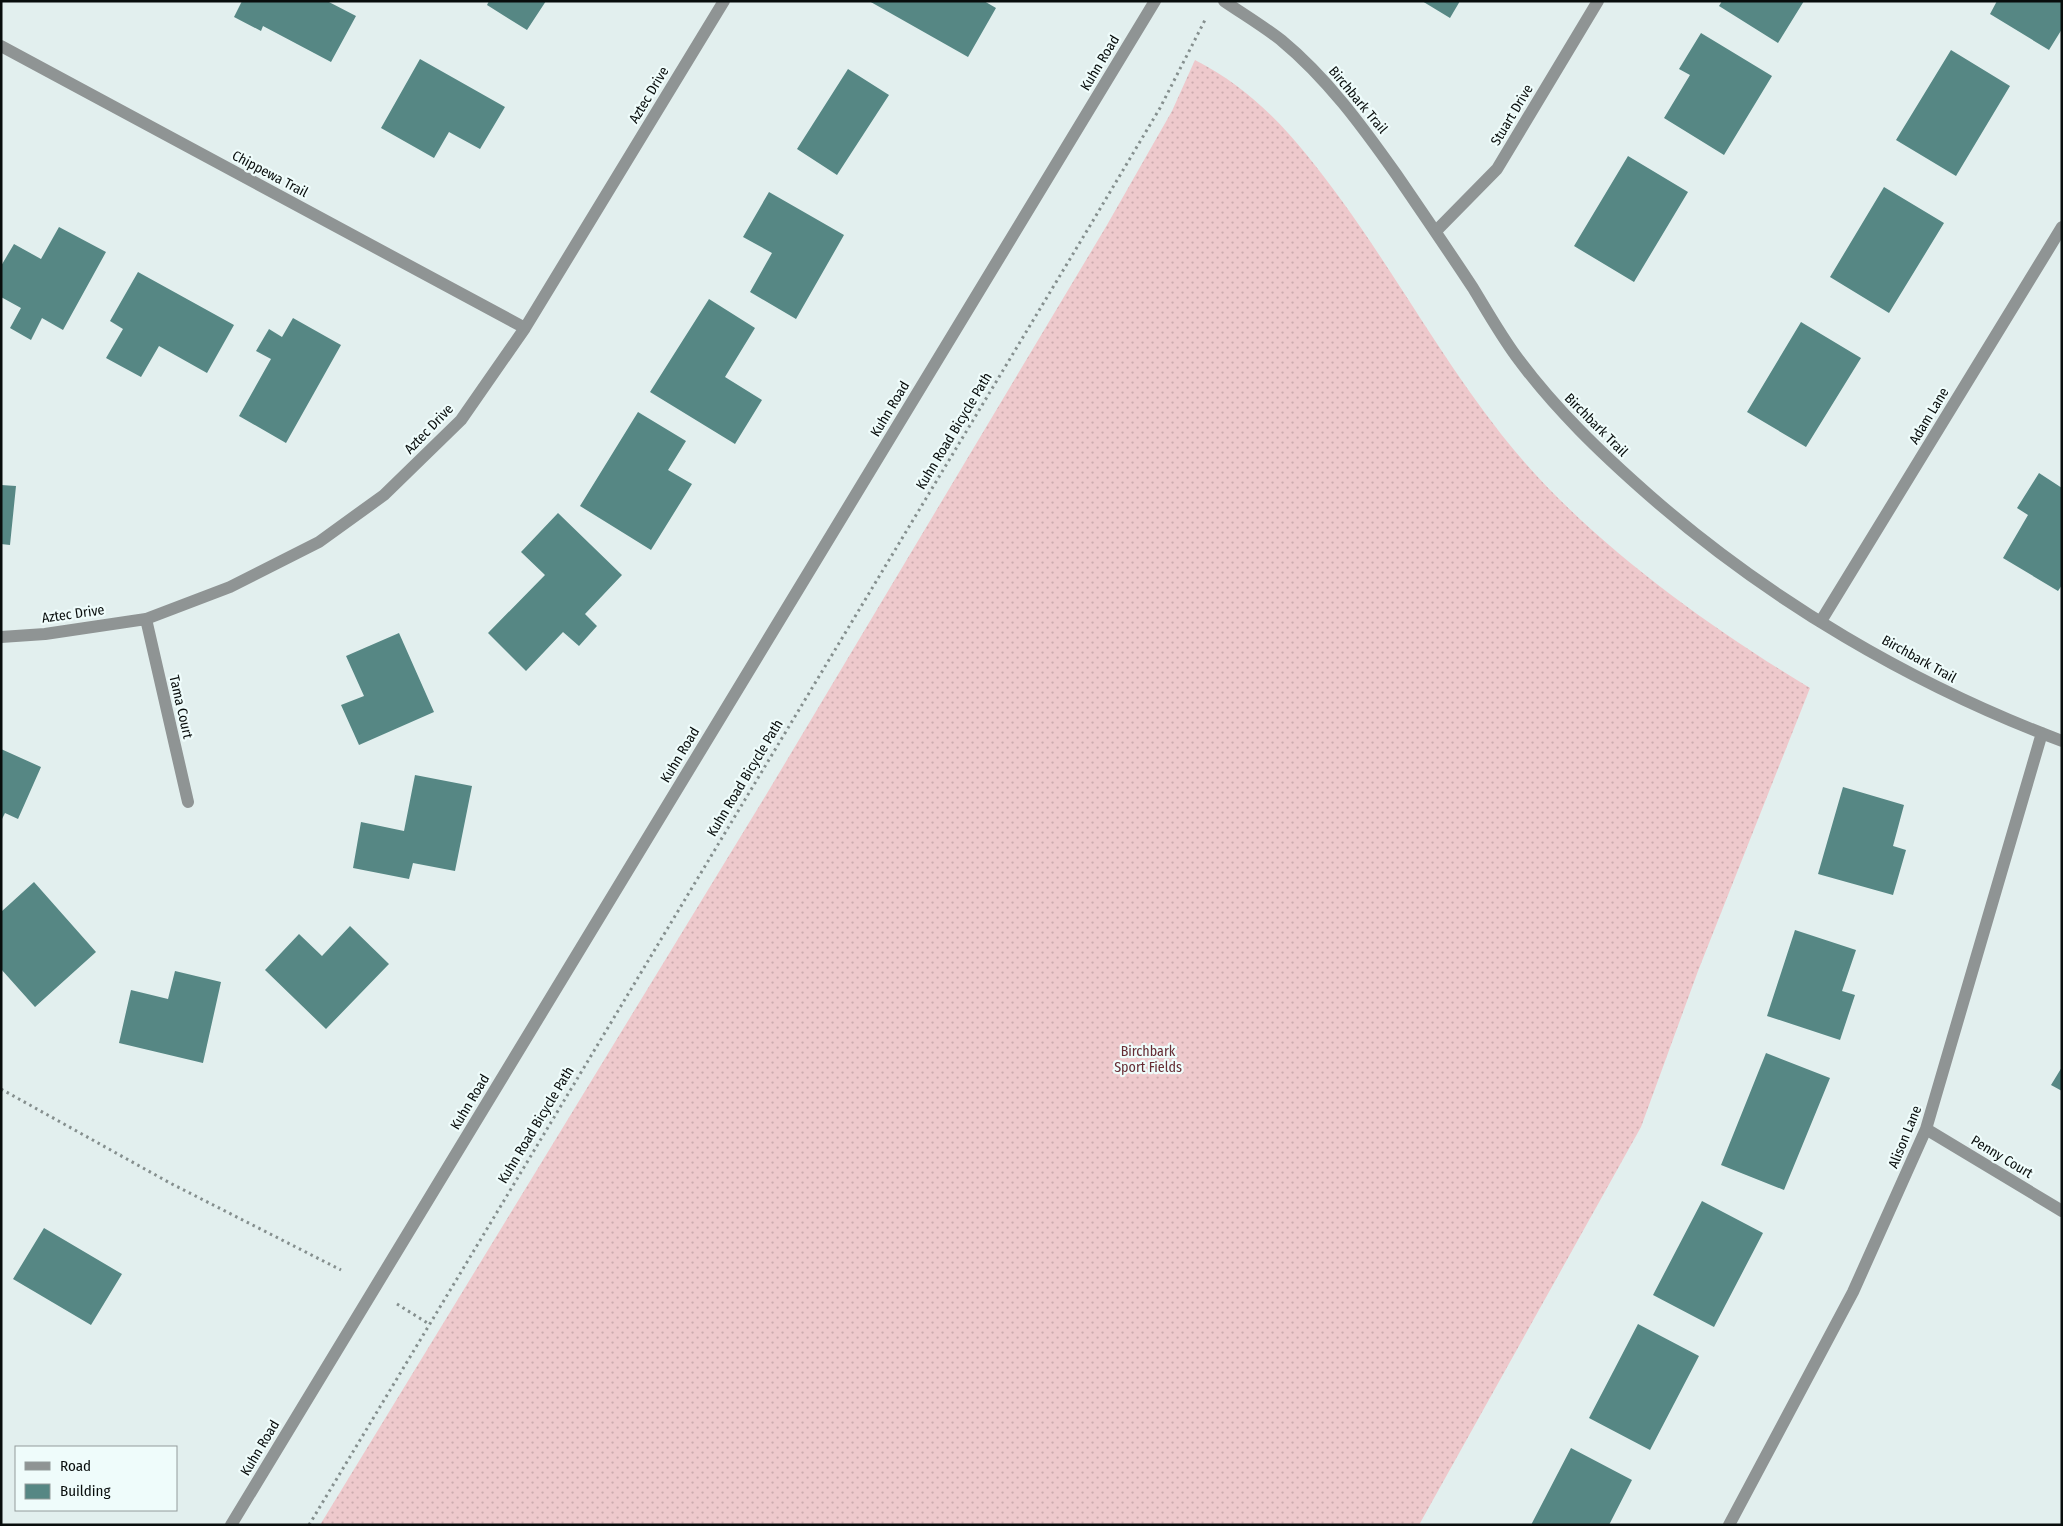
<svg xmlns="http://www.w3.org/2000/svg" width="2063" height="1526" viewBox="0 0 2063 1526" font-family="'Fira Sans Condensed',sans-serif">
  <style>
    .grass { fill: url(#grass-dots) }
    .building { fill: #568784 }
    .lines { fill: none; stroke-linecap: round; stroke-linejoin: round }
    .path { stroke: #858f8e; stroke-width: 3; stroke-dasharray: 2.5 4; stroke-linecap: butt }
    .street { stroke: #8f9494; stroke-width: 12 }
    .labels { text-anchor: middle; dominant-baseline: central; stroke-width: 4.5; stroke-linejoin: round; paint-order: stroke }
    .street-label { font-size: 14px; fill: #080d0c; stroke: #effcfb }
    .park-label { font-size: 14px; fill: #652c33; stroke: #effcfb }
  </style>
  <defs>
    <pattern id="grass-dots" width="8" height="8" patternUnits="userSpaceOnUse" patternTransform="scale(1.25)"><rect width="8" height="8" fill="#eec9cc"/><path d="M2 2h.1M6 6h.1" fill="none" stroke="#cbabae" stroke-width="1.8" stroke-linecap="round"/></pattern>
  </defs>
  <rect width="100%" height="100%" fill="#e2efee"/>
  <!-- grass -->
  <path class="grass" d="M 1195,60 C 1260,93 1300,144 1342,201 C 1397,277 1443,360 1501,434 C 1579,534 1702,623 1810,688 L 1698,971 L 1641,1127 L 1419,1525 L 320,1525 L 766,795 L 1107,225 L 1172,111 Z"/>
  <!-- building -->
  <path class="building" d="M 242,1 L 327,1 L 356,16 L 331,62 L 263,26 L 261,31 L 234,17 Z
    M 489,1 L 546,1 L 527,30 L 487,5 Z
    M 869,1 L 984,1 L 996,8 L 968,57 Z
    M 1422,1 L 1460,1 L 1450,18 Z
    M 1722,1 L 1804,1 L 1778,43 L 1719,6 Z
    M 1997,1 L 2062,1 L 2062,29 L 2049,50 L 1990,14 Z
    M 1701,33 L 1772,76 L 1724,155 L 1664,118 L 1690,75 L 1679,69 Z
    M 1951,50 L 2010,86 L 1956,176 L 1896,140 Z
    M 420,59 L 505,107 L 480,149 L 449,132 L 434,158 L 381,128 Z
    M 848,69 L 889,95 L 837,175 L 797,149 Z
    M 1628,156 L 1688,192 L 1634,282 L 1574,246 Z
    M 1884,187 L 1944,223 L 1889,313 L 1830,277 Z
    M 769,192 L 844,235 L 796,319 L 750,292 L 772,253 L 743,237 Z
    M 59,227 L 106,252 L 63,330 L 42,318 L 31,340 L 10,328 L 21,308 L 1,297 L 1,266 L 14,244 L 41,259 Z
    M 138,272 L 234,325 L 207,373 L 159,346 L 141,377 L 106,358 L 123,329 L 110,321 Z
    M 709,299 L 755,328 L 725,377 L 762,400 L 735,444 L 650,392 Z
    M 293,318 L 341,345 L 286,443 L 239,416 L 271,359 L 256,351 L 269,329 L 282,337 Z
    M 1801,322 L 1861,358 L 1806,447 L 1747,412 Z
    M 638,412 L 686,441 L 668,470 L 692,484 L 651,550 L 580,506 Z
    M 2039,473 L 2062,488 L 2062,585 L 2058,591 L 2003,558 L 2028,515 L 2017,508 Z
    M 1,485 L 16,486 L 10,545 L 1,544 Z
    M 558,513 L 622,575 L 585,614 L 597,626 L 579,646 L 563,632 L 526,671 L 488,633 L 545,575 L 521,552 Z
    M 399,633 L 434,712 L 359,745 L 341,705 L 364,696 L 346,656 Z
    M 1,749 L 41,767 L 18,819 L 5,813 L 1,821 Z
    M 415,775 L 472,786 L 455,871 L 413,863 L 409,879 L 353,868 L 361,822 L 404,831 Z
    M 1843,787 L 1904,805 L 1893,846 L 1906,850 L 1893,895 L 1818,874 Z
    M 34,882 L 96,952 L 35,1007 L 1,969 L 1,912 Z
    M 350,926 L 389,964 L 326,1029 L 265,970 L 299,934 L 322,956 Z
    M 1795,930 L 1856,950 L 1842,991 L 1855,995 L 1840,1040 L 1767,1016 Z
    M 175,971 L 221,982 L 203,1063 L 119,1043 L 131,990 L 168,999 Z
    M 1766,1053 L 1830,1078 L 1784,1190 L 1721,1165 Z
    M 2062,1067 L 2062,1091 L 2051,1085 Z
    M 1702,1201 L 1763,1233 L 1714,1327 L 1653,1295 Z
    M 44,1228 L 122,1274 L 91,1325 L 13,1279 Z
    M 1638,1324 L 1699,1356 L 1650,1450 L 1589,1418 Z
    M 1571,1448 L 1632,1480 L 1609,1525 L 1531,1525 Z"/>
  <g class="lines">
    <!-- path -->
    <path class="path" d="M 1,1089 L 170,1183 L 341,1270
      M 397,1304 L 429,1324
      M 309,1525 L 1091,224 L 1160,108 L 1205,20"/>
    <!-- street -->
    <path class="street" d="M 1224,1 C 1243,14 1263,26 1281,40 C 1327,78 1362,126 1396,174 C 1422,212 1448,250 1473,288 C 1487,311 1500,334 1516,356 C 1555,409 1601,453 1650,496 C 1770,601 1913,685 2062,741
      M 1,46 L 525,328
      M 1436,231 L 1497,169 L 1598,1
      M 146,619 L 188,802
      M 1821,621 L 2062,227
      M 1,637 L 45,634 L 146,619 L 230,587 L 319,542 L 384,495 L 461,420 L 525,328 L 724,1
      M 1926,1129 L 2062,1211
      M 231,1525 L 1155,1
      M 1729,1525 L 1853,1292 L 1926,1129 L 2042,733"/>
  </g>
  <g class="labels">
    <!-- street labels -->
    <g class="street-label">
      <text transform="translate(1100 63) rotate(-59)">Kuhn Road</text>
      <text transform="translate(649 95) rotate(-59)">Aztec Drive</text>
      <text transform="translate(1358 100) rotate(50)">Birchbark Trail</text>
      <text transform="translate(1512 115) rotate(-59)">Stuart Drive</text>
      <text transform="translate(270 174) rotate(28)">Chippewa Trail</text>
      <text transform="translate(890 409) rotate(-59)">Kuhn Road</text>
      <text transform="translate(1929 416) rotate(-59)">Adam Lane</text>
      <text transform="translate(1596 425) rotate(45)">Birchbark Trail</text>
      <text transform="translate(429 429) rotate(-46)">Aztec Drive</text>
      <text transform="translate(954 431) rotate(-59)">Kuhn Road Bicycle Path</text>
      <text transform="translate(73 614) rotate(-8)">Aztec Drive</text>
      <text transform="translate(1919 659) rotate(29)">Birchbark Trail</text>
      <text transform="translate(181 707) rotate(77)">Tama Court</text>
      <text transform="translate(680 755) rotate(-59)">Kuhn Road</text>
      <text transform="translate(745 778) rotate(-59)">Kuhn Road Bicycle Path</text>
      <text transform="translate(470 1102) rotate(-59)">Kuhn Road</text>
      <text transform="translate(536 1125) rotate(-59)">Kuhn Road Bicycle Path</text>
      <text transform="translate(1905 1137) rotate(-68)">Alison Lane</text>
      <text transform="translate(2002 1157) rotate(31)">Penny Court</text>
      <text transform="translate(260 1448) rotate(-59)">Kuhn Road</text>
    </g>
    <!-- park labels -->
    <g class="park-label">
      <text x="1148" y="1051">Birchbark<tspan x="1148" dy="16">Sport Fields</tspan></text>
    </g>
  </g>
  <!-- border -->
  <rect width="2063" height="1526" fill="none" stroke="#080d0c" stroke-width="5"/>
  <!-- legend -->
  <rect x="15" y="1446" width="162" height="65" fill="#effcfb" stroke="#939c9b"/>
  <rect x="25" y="1462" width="25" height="8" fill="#8f9494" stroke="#939c9b"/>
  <text x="60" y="1471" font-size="15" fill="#080d0c">Road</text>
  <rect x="25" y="1484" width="25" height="15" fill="#568784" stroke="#939c9b"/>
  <text x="60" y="1496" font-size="15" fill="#080d0c">Building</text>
</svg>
